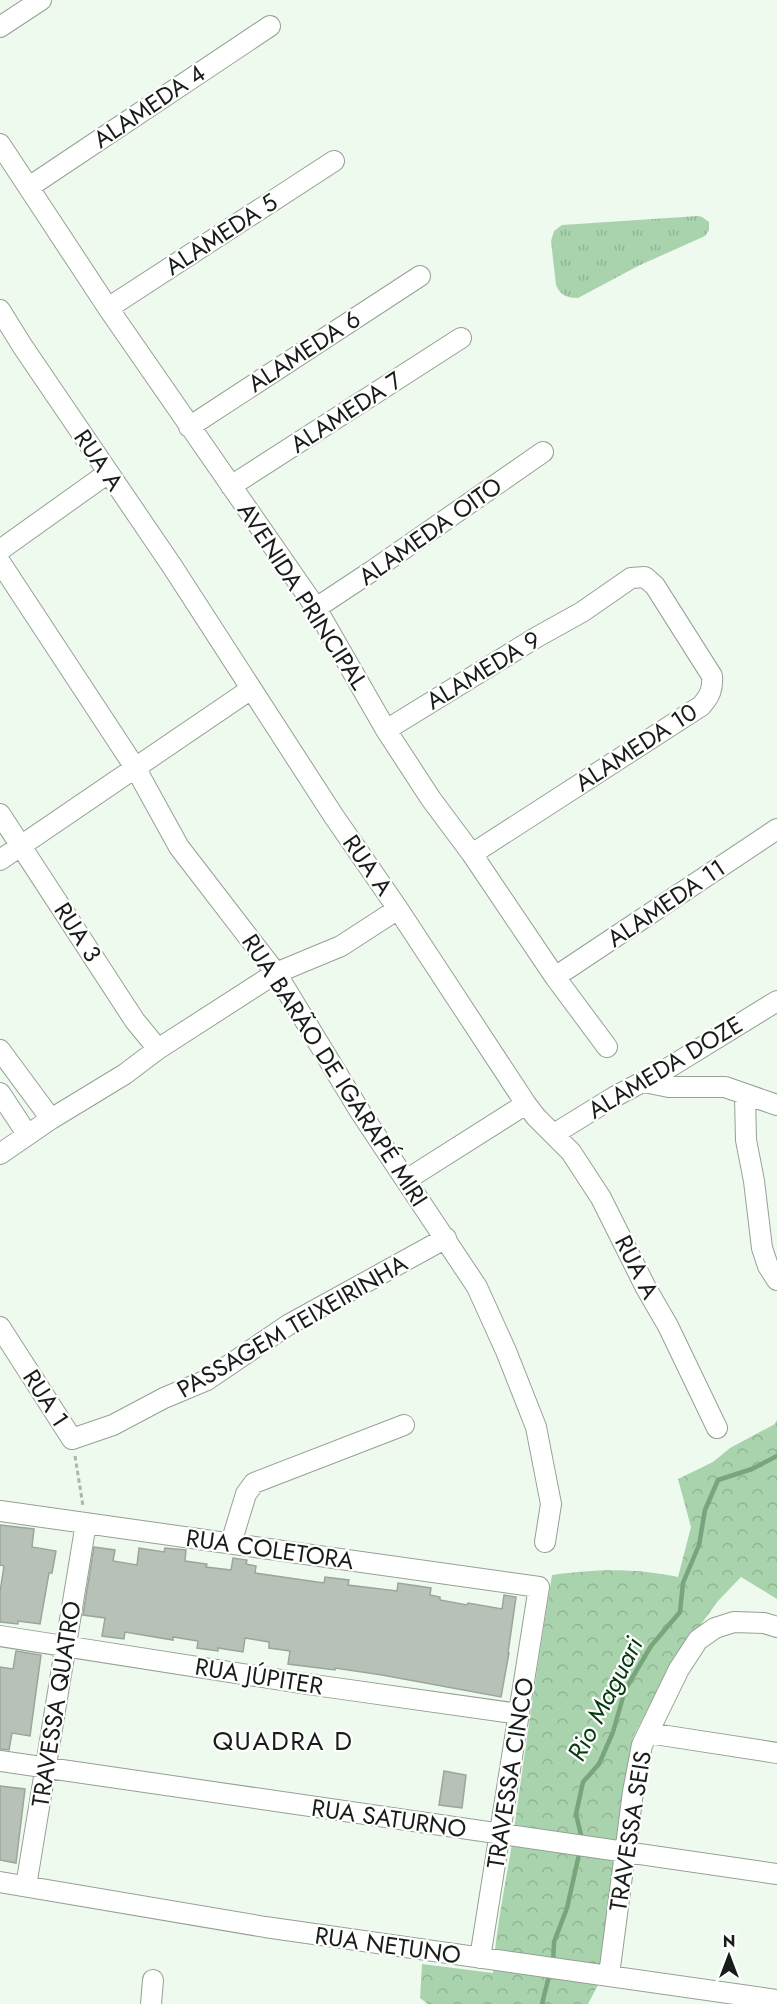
<svg xmlns="http://www.w3.org/2000/svg" width="777" height="2004" viewBox="0 0 777 2004" font-family="Jost,sans-serif">
  <style>
    .grass { fill: url(#grass-tufts) }
    .forest { fill: url(#forest-crowns) }
    .lines { fill: none; stroke-linecap: round; stroke-linejoin: round }
    .stream { stroke: #78a57b; stroke-width: 4.5 }
    .building { fill: #b7c1b7; stroke: #9ba69b; stroke-width: 1.5 }
    .minor-casing { stroke: #96a096; stroke-width: 22 }
    .path { stroke: #adb6ad; stroke-width: 3; stroke-dasharray: 4.5 3; stroke-linecap: butt }
    .minor { stroke: #fff; stroke-width: 20 }
    .labels { text-anchor: middle; dominant-baseline: central; stroke-width: 4.5; stroke-linejoin: round; paint-order: stroke }
    .street-label { font-size: 24px; fill: #191d1a; stroke: #fff }
    .water-label { font-size: 26px; font-style: italic; fill: #063a11; stroke: #fff }
    .neighbourhood-label { font-size: 26px; letter-spacing: 1.5px; fill: #191d1a; stroke: #fff }
  </style>
  <defs>
    <pattern id="grass-tufts" width="24" height="20" patternUnits="userSpaceOnUse" patternTransform="scale(1.5)"><rect width="24" height="20" fill="#a9d3ac"/><path d="M3 7l-1-3M5 7V3M7 7l1-3M15 17l-1-3M17 17v-4M19 17l1-3" fill="none" stroke="#91b593"/></pattern>
    <pattern id="forest-crowns" width="20" height="18" patternUnits="userSpaceOnUse" patternTransform="scale(1.5)"><rect width="20" height="18" fill="#a9d3ac"/><path d="M2 6a3 3 0 1 1 6 0M12 15a3 3 0 1 1 6 0" fill="none" stroke="#91b593"/></pattern>
  </defs>
  <rect width="100%" height="100%" fill="#effaef"/>
  <!-- grass -->
  <path class="grass" d="M 698,216 L 702,217 L 709,222 L 709,230 L 705,236 L 638,266 L 578,298 C 567,298 560,295 556,285 L 551,241 L 554,231 L 562,225 Z"/>
  <!-- forest -->
  <path class="forest" d="M 777,1420 L 777,1599 L 741,1577 L 718,1601 L 670,1667 L 633,1737 L 624,1851 L 599,1983 L 588,2004 L 428,2004 L 420,1998 L 422,1964 L 493,1973 C 496,1927 506,1882 513,1837 C 525,1749 538,1662 552,1575 C 598,1569 633,1568 678,1577 L 691,1527 L 678,1479 L 713,1462 L 730,1448 L 775,1424 Z"/>
  <g class="lines">
    <!-- stream -->
    <path class="stream" d="M 582,1839 L 576,1814 L 583,1782 L 599,1764 L 613,1732 L 625,1690 L 651,1646 L 680,1612 L 683,1583 L 699,1545 L 705,1510 L 718,1480 L 752,1469 L 777,1456
      M 553,1964 L 554,1942 L 567,1908 L 580,1850
      M 542,2004 L 550,1972"/>
  </g>
  <!-- building -->
  <path class="building" d="M 0,1525 L 34,1529 L 32,1547 L 56,1551 L 52,1573 L 49,1573 L 40,1624 L 18,1621 L 18,1624 L 0,1622 L 0,1592 L 4,1566 L 0,1565 Z
    M 94,1547 L 115,1550 L 113,1561 L 137,1565 L 139,1548 L 164,1552 L 165,1548 L 186,1550 L 185,1561 L 207,1564 L 206,1567 L 231,1570 L 233,1558 L 247,1560 L 246,1564 L 256,1566 L 255,1573 L 324,1583 L 325,1577 L 349,1580 L 348,1585 L 397,1591 L 398,1583 L 431,1588 L 430,1595 L 440,1597 L 440,1600 L 467,1605 L 468,1603 L 502,1609 L 504,1595 L 516,1597 L 508,1653 L 509,1653 L 501,1697 L 382,1675 L 335,1668 L 335,1670 L 288,1664 L 290,1651 L 269,1648 L 269,1642 L 245,1638 L 243,1652 L 218,1648 L 218,1651 L 197,1648 L 198,1641 L 173,1637 L 173,1640 L 125,1632 L 124,1639 L 102,1636 L 105,1618 L 83,1615 Z
    M 16,1651 L 41,1655 L 30,1736 L 12,1733 L 9,1750 L 0,1749 L 0,1667 L 13,1669 Z
    M 444,1771 L 466,1775 L 462,1808 L 439,1805 Z
    M 0,1786 L 25,1789 L 16,1863 L 0,1860 Z"/>
  <g class="lines">
    <defs>
      <path id="minor" d="M 0,27 L 41,0
        M 0,144 L 108,308 L 316,608 L 386,730 L 431,799 L 472,854 L 555,977 L 607,1047
        M 29,187 L 270,26
        M 108,308 L 334,161
        M 0,310 L 23,347 L 172,566 L 333,815 L 398,909 L 526,1104 L 536,1117 L 571,1152 L 601,1198 L 646,1288 L 668,1326 L 717,1428
        M 189,427 L 420,276
        M 231,486 L 461,338
        M 0,550 L 108,473
        M 0,562 L 136,769 L 179,847 L 276,973 L 361,1113 L 477,1287 L 506,1351 L 536,1427 L 551,1504 L 545,1542
        M 316,608 L 372,571 L 543,452
        M 386,730 L 537,637 L 582,612 L 631,578 L 645,577 L 655,586 L 712,676 C 713,689 710,696 701,706 L 472,854
        M 0,814 L 135,1021 L 158,1049
        M 0,860 L 251,689
        M 555,977 L 777,829
        M 0,1050 L 51,1119
        M 644,1082 L 669,1087 L 725,1087 L 777,1105
        M 0,1093 L 27,1134
        M 745,1096 L 746,1140 L 754,1181 L 762,1248 L 768,1266 L 777,1280
        M 554,1134 L 614,1097 L 665,1070 L 777,1001
        M 0,1154 L 51,1119 L 125,1074 L 158,1049 L 276,973 L 341,946 L 398,909
        M 406,1180 L 526,1104
        M 0,1327 L 72,1439 L 113,1425 L 164,1398 L 207,1380 L 288,1325 L 446,1238
        M 0,1511 L 539,1587 L 480,1958
        M 231,1543 L 246,1494 L 254,1483 L 404,1425
        M 0,1636 L 307,1684 L 519,1714
        M 648,1733 L 777,1753
        M 0,1761 L 777,1874
        M 0,1882 L 265,1927 L 777,2000
        M 26,1886 L 86,1523
        M 609,1975 L 633,1792 L 642,1745 L 679,1669 L 698,1640 L 715,1628 L 734,1622 L 764,1623 L 777,1627
        M 151,2004 L 153,1980"/>
    </defs>
    <!-- minor casing -->
    <use href="#minor" class="minor-casing"/>
    <!-- path -->
    <path class="path" d="M 75,1456 L 83,1506"/>
    <!-- minor -->
    <use href="#minor" class="minor"/>
  </g>
  <g class="labels">
    <!-- street labels -->
    <g class="street-label">
      <text transform="translate(149 106) rotate(-34)">ALAMEDA 4</text>
      <text transform="translate(221 234) rotate(-33)">ALAMEDA 5</text>
      <text transform="translate(304 351) rotate(-33)">ALAMEDA 6</text>
      <text transform="translate(346 412) rotate(-33)">ALAMEDA 7</text>
      <text transform="translate(99 460) rotate(56)">RUA A</text>
      <text transform="translate(430 531) rotate(-35)">ALAMEDA OITO</text>
      <text transform="translate(303 596) rotate(57)">AVENIDA PRINCIPAL</text>
      <text transform="translate(483 670) rotate(-31)">ALAMEDA 9</text>
      <text transform="translate(636 747) rotate(-33)">ALAMEDA 10</text>
      <text transform="translate(368 865) rotate(55)">RUA A</text>
      <text transform="translate(666 903) rotate(-34)">ALAMEDA 11</text>
      <text transform="translate(78 932) rotate(57)">RUA 3</text>
      <text transform="translate(665 1067) rotate(-31)">ALAMEDA DOZE</text>
      <text transform="translate(335 1070) rotate(57)">RUA BARÃO DE IGARAPÉ MIRI</text>
      <text transform="translate(637 1267) rotate(63)">RUA A</text>
      <text transform="translate(292 1326) rotate(-30)">PASSAGEM TEIXEIRINHA</text>
      <text transform="translate(46 1398) rotate(57)">RUA 1</text>
      <text transform="translate(270 1549) rotate(8)">RUA COLETORA</text>
      <text transform="translate(259 1676) rotate(9)">RUA JÚPITER</text>
      <text transform="translate(56 1704) rotate(-81)">TRAVESSA QUATRO</text>
      <text transform="translate(510 1773) rotate(-81)">TRAVESSA CINCO</text>
      <text transform="translate(389 1818) rotate(8)">RUA SATURNO</text>
      <text transform="translate(630 1831) rotate(-81)">TRAVESSA SEIS</text>
      <text transform="translate(388 1945) rotate(8)">RUA NETUNO</text>
    </g>
    <!-- water labels -->
    <g class="water-label">
      <text transform="translate(605 1699) rotate(-63)">Rio Maguari</text>
    </g>
    <!-- neighbourhood labels -->
    <g class="neighbourhood-label">
      <text x="283" y="1741">QUADRA D</text>
    </g>
  </g>
  <!-- north arrow -->
  <g transform="translate(729 1956)" stroke="#ffffff" stroke-width="4.5" paint-order="stroke">
  <path d="M0-4.5L10 22L0 15L-10 22Z" fill="#191d1a"/>
  <text y="-9" font-size="16" font-weight="bold" text-anchor="middle" fill="#191d1a">N</text>
  </g>
</svg>
